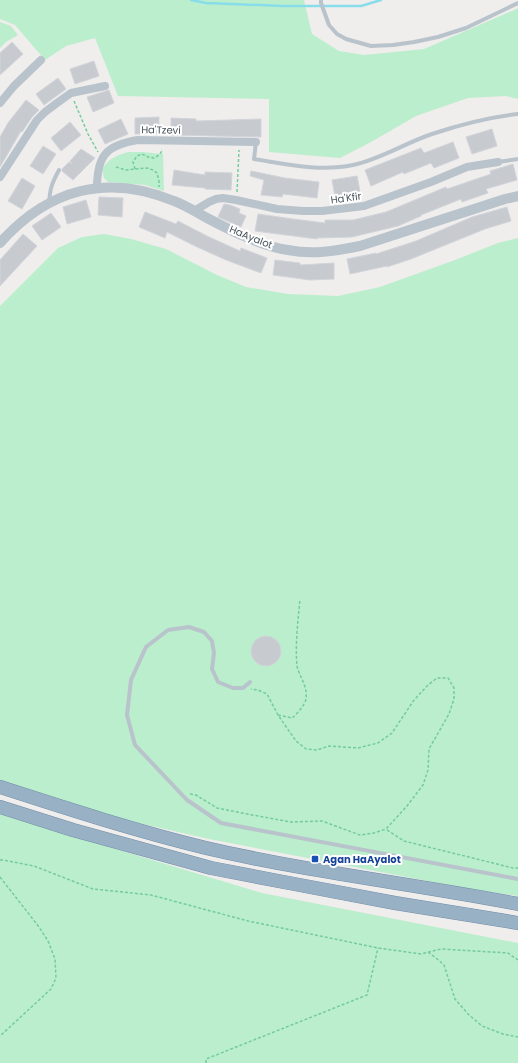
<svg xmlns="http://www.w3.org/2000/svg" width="518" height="1063" viewBox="0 0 518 1063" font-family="Poppins,sans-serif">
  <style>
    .green { fill: #bec }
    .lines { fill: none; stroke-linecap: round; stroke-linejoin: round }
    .stream { stroke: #88ddeb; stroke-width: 2.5 }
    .building { fill: #c7cbd0; stroke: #d1d4d9 }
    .trunk-casing { stroke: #708ea8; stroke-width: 14 }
    .path { stroke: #73cc9b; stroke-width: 1.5; stroke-dasharray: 3 2; stroke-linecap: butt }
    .service { stroke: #b9c3cb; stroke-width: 4 }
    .minor { stroke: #b9c3cb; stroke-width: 8 }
    .tertiary { stroke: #b9c3cb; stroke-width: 10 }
    .trunk { stroke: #99b1c5; stroke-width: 13 }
    .transit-dot { fill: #1a4fb4; stroke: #fff; stroke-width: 1.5 }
    .labels { text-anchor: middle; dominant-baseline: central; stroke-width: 4; stroke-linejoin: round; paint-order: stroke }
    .street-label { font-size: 10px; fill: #46525b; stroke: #fff }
    .transit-label { font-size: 10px; font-weight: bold; fill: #164399; stroke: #fff; text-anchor: start }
  </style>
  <rect width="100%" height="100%" fill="#f0eded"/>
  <!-- green -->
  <path class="green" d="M 0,0 L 304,0 L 312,34 L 339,51 L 364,55 L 424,49 L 512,11 L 518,8 L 518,99 L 506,96 L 468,98 L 416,116 L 371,142 L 340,158 L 269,152 L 269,99 L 118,96 L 95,38 L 66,46 L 45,60 L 15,25 L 0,19 Z
    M 0,22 L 11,26 L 18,35 L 6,42 L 0,48 Z
    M 128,152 L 142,152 L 163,154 L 164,191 L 145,185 L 108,182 L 104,178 L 102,169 C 110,158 115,156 128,152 Z
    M 104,234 L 131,239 L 166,249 L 217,275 L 246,287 L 288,294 L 338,296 L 380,287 L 455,260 L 498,243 L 518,238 L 518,896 L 469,889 L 209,839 L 55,804 L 0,782 L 0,306 L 58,248 L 82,237 Z
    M 0,814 L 262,893 L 518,943 L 518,1063 L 0,1063 Z"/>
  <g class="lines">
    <!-- stream -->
    <path class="stream" d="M 191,0 L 206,3 L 283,6 L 361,6 L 381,0"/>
  </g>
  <!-- building -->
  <path class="building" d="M 12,42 L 23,54 L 0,75 L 0,53 Z
    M 94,61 L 99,76 L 75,84 L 70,69 Z
    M 58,78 L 66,89 L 44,105 L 36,94 Z
    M 109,90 L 114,103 L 93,112 L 87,97 Z
    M 26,100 L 39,110 L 32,117 L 22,132 L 21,131 L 0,167 L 0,137 L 8,123 Z
    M 159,117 L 159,134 L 135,134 L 135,118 Z
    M 171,118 L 196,119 L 196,121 L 261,119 L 261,137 L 171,135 Z
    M 121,119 L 128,134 L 105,144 L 98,130 Z
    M 70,122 L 81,135 L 61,151 L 51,138 Z
    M 492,129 L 497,146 L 472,154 L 466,137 Z
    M 453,142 L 459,158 L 434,168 L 431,163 L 404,174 L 403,172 L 371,186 L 365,170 L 421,148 L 424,153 Z
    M 43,146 L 56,154 L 43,174 L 30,166 Z
    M 81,149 L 95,158 L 73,180 L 62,171 L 62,169 L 69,162 L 72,164 L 70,161 Z
    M 513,164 L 517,180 L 486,189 L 488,193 L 462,202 L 461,199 L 421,215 L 421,216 L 398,226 L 352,237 L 317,238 L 317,239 L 255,231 L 258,214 L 293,219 L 325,223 L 325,220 L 353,220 L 386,212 L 446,187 L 447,189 L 491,174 L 490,171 Z
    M 174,170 L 205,175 L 205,172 L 232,173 L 231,190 L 205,189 L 205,188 L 172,185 Z
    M 251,171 L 285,178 L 319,182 L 317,198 L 283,194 L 282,197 L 261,195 L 264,180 L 250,176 Z
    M 357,176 L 360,191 L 335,196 L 332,180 Z
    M 22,178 L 35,186 L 22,209 L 8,201 Z
    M 99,197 L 123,198 L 122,217 L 98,215 Z
    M 86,200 L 91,217 L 67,224 L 63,207 Z
    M 224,204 L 230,205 L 240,209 L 239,213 L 246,216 L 241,227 L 218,217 Z
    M 507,207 L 511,221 L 485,229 L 411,259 L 387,267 L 387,266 L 350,274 L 347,259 L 376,253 L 376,254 L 416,241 L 472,217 Z
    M 145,212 L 176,224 L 178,221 L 209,237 L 240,251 L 241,248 L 267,258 L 261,273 L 226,260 L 195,246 L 167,232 L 165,238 L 139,227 Z
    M 51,213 L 61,227 L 42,240 L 32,226 Z
    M 23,234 L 37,246 L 0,286 L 0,260 Z
    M 275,260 L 300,263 L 300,265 L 334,263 L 334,279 L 310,280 L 273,275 Z
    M251 651a15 15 0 1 1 30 0a15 15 0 1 1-30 0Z"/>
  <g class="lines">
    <defs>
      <path id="trunk" d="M 0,787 C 68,809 136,831 206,848 C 309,872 414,884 518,904
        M 0,807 L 73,830 L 211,868 L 289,883 L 395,903 L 518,923"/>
    </defs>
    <!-- trunk casing -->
    <use href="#trunk" class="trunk-casing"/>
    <!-- path -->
    <path class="path" d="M 74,101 L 88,134 L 98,152
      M 116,167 L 126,170 L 147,168 L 153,170 L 157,173 L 159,181 L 159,187
      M 135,169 L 133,162 L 137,156 L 142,154 L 148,157 L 154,158 C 158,156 162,153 162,149
      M 237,192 L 239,150
      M 278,715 L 292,718 C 297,714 305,705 306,699 C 308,686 299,676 297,666 C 295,644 298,621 300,599
      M 190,794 L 196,795 L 217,808 L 247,814 L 291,822 L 322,821 L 360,835 L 374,833 L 386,829 L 407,806 L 423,785 L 428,770 L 429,749 L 449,714 L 454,699 L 454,688 L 448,678 L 437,678 L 428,685 L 414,700 L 392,733 L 378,743 L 358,748 L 329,746 L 317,750 L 306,749 L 296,741 L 278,715 L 267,694 L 258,690 L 251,689
      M 387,830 L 404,841 L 513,868 L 518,868
      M 0,860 L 3,860 L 34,866 L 93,889 L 151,895 L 248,921 L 378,948 L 421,954 L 441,949 L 508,953 L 518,960
      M 0,877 L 39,927 L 48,941 L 55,959 L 56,978 L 51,989 L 0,1036
      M 428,952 L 436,958 L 444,965 L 455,999 L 468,1014 L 482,1026 L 503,1034 L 518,1037
      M 206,1063 L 206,1059 L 367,995 L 378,948"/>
    <!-- service -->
    <path class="service" d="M 321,0 L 321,3 L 329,25 L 337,34 L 346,39 L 371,46 L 393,45 L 414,42 L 438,37 L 466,28 L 518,3
      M 256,142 L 254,159 C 286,164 320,172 353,165 C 381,159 405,143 432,134 C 459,125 490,117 518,114
      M 498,162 L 518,159
      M 49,203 C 50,188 52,183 59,170
      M 250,682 L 243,688 L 233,688 L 218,682 L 212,669 L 214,653 L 212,641 L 204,632 L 189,627 L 168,630 L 146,647 L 131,680 L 127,715 L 135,745 L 187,800 L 221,823 L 518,879"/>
    <!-- minor -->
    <path class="minor" d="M 0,103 L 14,86 L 41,60
      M 0,177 L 37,120 L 45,112 L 57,103 L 71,93 L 105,86
      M 97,188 C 97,156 106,145 138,140 L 256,142
      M 194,211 L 209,202 L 216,199 L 223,198 L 236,200 L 277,209 L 303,211 L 322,211 L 364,206 L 431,182 L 467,167 L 498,162"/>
    <!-- tertiary -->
    <path class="tertiary" d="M 0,243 C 48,189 107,173 174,201 C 185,205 196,212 207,218 C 230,230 261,246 288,250 C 313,255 335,251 360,246 L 505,199 L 518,196"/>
    <!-- trunk -->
    <use href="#trunk" class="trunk"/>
  </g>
  <!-- markers -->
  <rect class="transit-dot" x="311" y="855" width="8" height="8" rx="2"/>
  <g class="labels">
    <!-- street labels -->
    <g class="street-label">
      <text transform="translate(161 130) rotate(1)">Ha'Tzevi</text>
      <text transform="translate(346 198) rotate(-8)">Ha'Kfir</text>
      <text transform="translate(251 237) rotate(22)">HaAyalot</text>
    </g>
    <!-- transit labels -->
    <g class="transit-label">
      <text x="323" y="859">Agan HaAyalot</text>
    </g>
  </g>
</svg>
